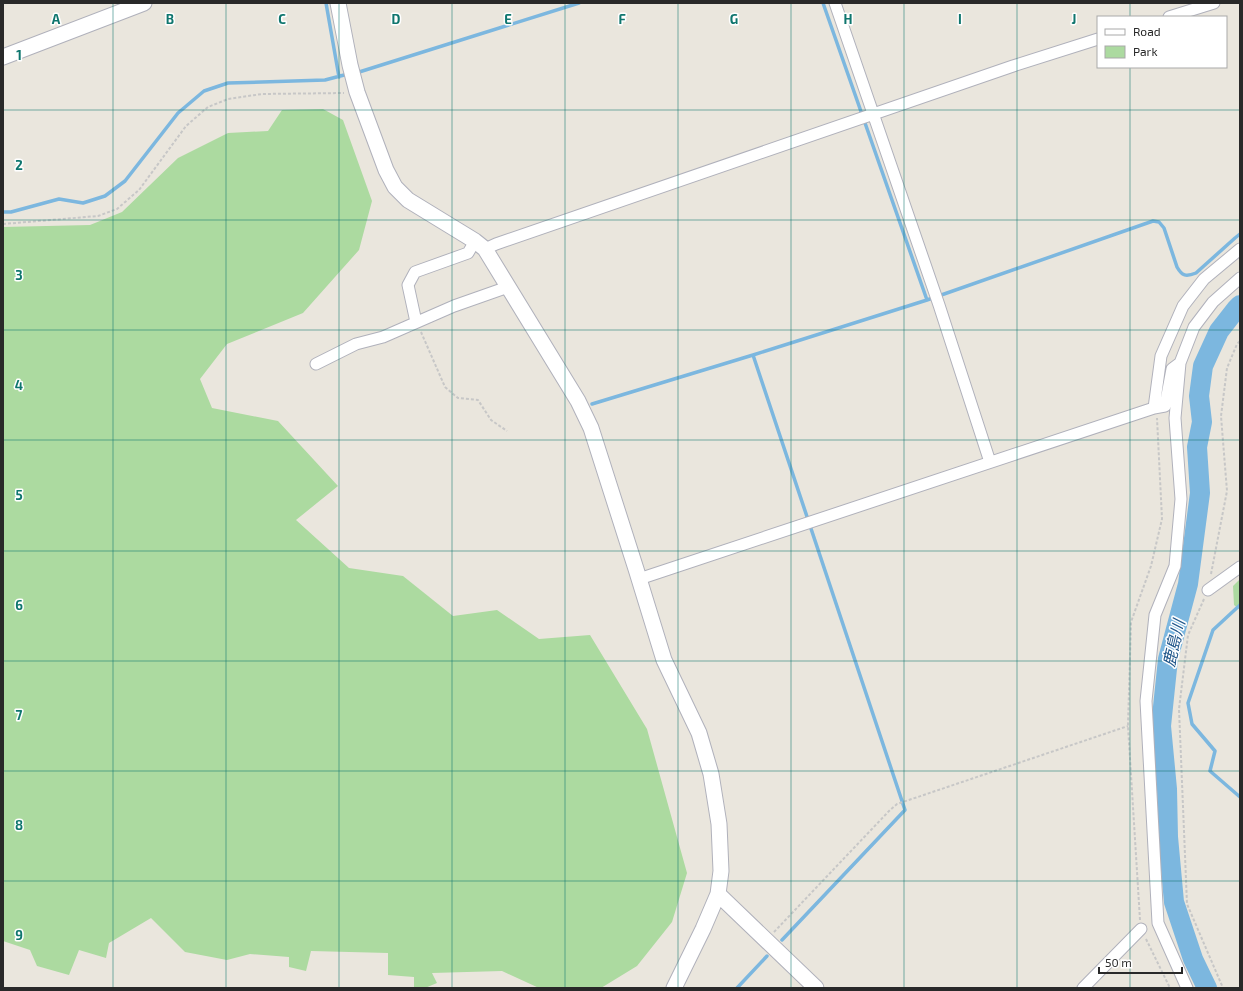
<svg xmlns="http://www.w3.org/2000/svg" width="1243" height="991" viewBox="0 0 1243 991" font-family="'Exo 2','Noto Sans JP',sans-serif">
  <style>
    .green { fill: #acdaa0 }
    .lines { fill: none; stroke-linecap: round; stroke-linejoin: round }
    .stream { stroke: #7cb7df; stroke-width: 3.5 }
    .river { stroke: #7cb7df; stroke-width: 20 }
    .street-casing { stroke: #b0b1bb; stroke-width: 13 }
    .secondary-casing { stroke: #b0b1bb; stroke-width: 17 }
    .path { stroke: #c7c7c7; stroke-width: 2; stroke-dasharray: 3 2; stroke-linecap: butt }
    .street { stroke: #fff; stroke-width: 11 }
    .secondary { stroke: #fff; stroke-width: 15 }
    .grid { fill: none; stroke: #0f766e; stroke-width: 1; stroke-opacity: 0.55 }
    .labels { text-anchor: middle; dominant-baseline: central; stroke-width: 3; stroke-linejoin: round; paint-order: stroke }
    .water-label { font-size: 16px; font-style: italic; fill: #1e5589; stroke: #fff }
    .grid-label { font-size: 13px; text-anchor: middle; font-weight: bold; fill: #0f766e; stroke: #fff; stroke-width: 3; stroke-linejoin: round; paint-order: stroke }
  </style>
  <rect width="100%" height="100%" fill="#eae6dd"/>
  <!-- green -->
  <path class="green" d="M 323,109 L 343,120 L 372,201 L 359,250 L 303,313 L 227,344 L 200,379 L 212,408 L 278,421 L 338,486 L 296,520 L 349,568 L 403,576 L 453,616 L 497,610 L 539,639 L 590,635 L 647,729 L 687,873 L 672,922 L 637,966 L 601,988 L 539,988 L 502,971 L 432,973 L 437,983 L 425,988 L 414,988 L 414,977 L 388,975 L 388,953 L 311,951 L 306,971 L 289,967 L 289,957 L 250,954 L 227,960 L 185,952 L 151,918 L 109,943 L 106,958 L 79,950 L 69,975 L 37,966 L 30,950 L 3,941 L 3,227 L 90,225 L 122,212 L 178,158 L 228,133 L 268,131 L 282,110 Z
    M 1240,579 L 1240,610 L 1234,605 L 1233,586 Z"/>
  <g class="lines">
    <!-- stream -->
    <path class="stream" d="M 326,3 L 339,77
      M 823,3 L 927,300
      M 356,73 L 579,3
      M 3,212 L 11,212 L 59,199 L 83,203 L 105,196 L 125,181 L 178,113 L 204,91 L 228,83 L 325,80 L 348,74
      M 592,404 L 753,355
      M 1240,605 L 1213,630 L 1188,703 L 1192,724 L 1215,751 L 1210,771 L 1240,797
      M 782,940 L 905,810 L 753,355 L 927,300 L 1153,221 L 1159,222 L 1164,228 L 1177,267 C 1182,276 1186,277 1196,273 L 1235,238 L 1240,234
      M 737,988 L 767,956"/>
    <!-- river -->
    <path class="river" d="M 1207,988 L 1193,959 L 1174,902 L 1168,837 L 1167,789 L 1161,726 L 1168,659 L 1188,584 L 1200,493 L 1197,447 L 1202,422 L 1199,396 L 1203,366 L 1219,331 L 1237,308 L 1240,305"/>
    <defs>
      <path id="street" d="M 835,3 L 939,305 L 990,462
        M 1169,17 L 1214,3
        M 485,249 L 496,244 L 1013,66 L 1098,39
        M 416,322 L 408,285 L 415,272 L 468,253 L 475,241
        M 316,364 L 356,344 L 383,337 L 454,306 L 508,287
        M 1154,408 L 1161,356 L 1183,306 L 1204,279 L 1240,249
        M 639,579 L 1154,408 L 1165,406 L 1172,369 L 1180,363
        M 1208,590 L 1240,567
        M 1083,988 L 1141,929
        M 1187,988 L 1158,923 L 1146,701 L 1155,615 L 1175,566 L 1181,499 L 1175,418 L 1180,363 L 1194,327 L 1213,302 L 1240,278"/>
      <path id="secondary" d="M 338,3 L 350,65 L 357,92 L 386,170 L 395,187 L 408,200 L 475,241 L 485,249 L 578,401 L 591,428 L 636,569 L 664,660 L 699,733 L 711,774 L 719,824 L 721,871 L 718,894 L 703,929 L 674,988
        M 3,57 L 144,3
        M 718,894 L 816,988"/>
    </defs>
    <!-- street casing -->
    <use href="#street" class="street-casing"/>
    <!-- secondary casing -->
    <use href="#secondary" class="secondary-casing"/>
    <!-- path -->
    <path class="path" d="M 3,224 L 98,216 L 117,209 L 139,190 L 186,126 L 208,107 L 228,99 L 262,94 L 344,93
      M 421,332 L 445,387 L 458,398 L 478,400 L 491,420 L 507,431
      M 1211,574 L 1227,491 L 1221,416 L 1227,368 L 1237,344 L 1240,341
      M 1204,599 L 1188,635 L 1179,709 L 1187,904 L 1223,988
      M 1140,920 L 1128,726 L 1131,622 L 1151,566 L 1162,519 L 1157,418
      M 774,932 L 890,810 L 897,804 L 1128,726
      M 1146,939 L 1170,988"/>
    <!-- street -->
    <use href="#street" class="street"/>
    <!-- secondary -->
    <use href="#secondary" class="secondary"/>
  </g>
  <!-- grid -->
  <path class="grid" d="M 113,3 L 113,988M 226,3 L 226,988M 339,3 L 339,988M 452,3 L 452,988M 565,3 L 565,988M 678,3 L 678,988M 791,3 L 791,988M 904,3 L 904,988M 1017,3 L 1017,988M 1130,3 L 1130,17M 1130,67 L 1130,988M 3,110 L 1240,110M 3,220 L 1240,220M 3,330 L 1240,330M 3,440 L 1240,440M 3,551 L 1240,551M 3,661 L 1240,661M 3,771 L 1240,771M 3,881 L 1240,881"/>
  <g class="labels">
    <!-- water labels -->
    <g class="water-label">
      <text transform="translate(1173 643) rotate(-77)">鹿島川</text>
    </g>
  </g>
  <g class="grid-label">
    <text x="56" y="24">A</text>
    <text x="170" y="24">B</text>
    <text x="282" y="24">C</text>
    <text x="396" y="24">D</text>
    <text x="508" y="24">E</text>
    <text x="622" y="24">F</text>
    <text x="734" y="24">G</text>
    <text x="848" y="24">H</text>
    <text x="960" y="24">I</text>
    <text x="1074" y="24">J</text>
    <text x="19" y="60">1</text>
    <text x="19" y="170">2</text>
    <text x="19" y="280">3</text>
    <text x="19" y="390">4</text>
    <text x="19" y="500">5</text>
    <text x="19" y="610">6</text>
    <text x="19" y="720">7</text>
    <text x="19" y="830">8</text>
    <text x="19" y="940">9</text>
  </g>
  <!-- border -->
  <rect width="1243" height="991" fill="none" stroke="#292929" stroke-width="8"/>
  <!-- legend -->
  <rect x="1097" y="16" width="130" height="52" fill="#ffffff" stroke="#a9a9a9"/>
  <rect x="1105" y="29" width="20" height="6" fill="#ffffff" stroke="#a9a9a9"/>
  <text x="1133" y="36" font-size="12" fill="#292929">Road</text>
  <rect x="1105" y="46" width="20" height="12" fill="#acdaa0" stroke="#a9a9a9"/>
  <text x="1133" y="56" font-size="12" fill="#292929">Park</text>
  <!-- scale -->
  <path d="M1099 967v6h83v-6" fill="none" stroke="#292929" stroke-width="2"/>
  <text x="1105" y="967" font-size="12" fill="#292929" stroke="#ffffff" stroke-width="3" paint-order="stroke">50 m</text>
</svg>
